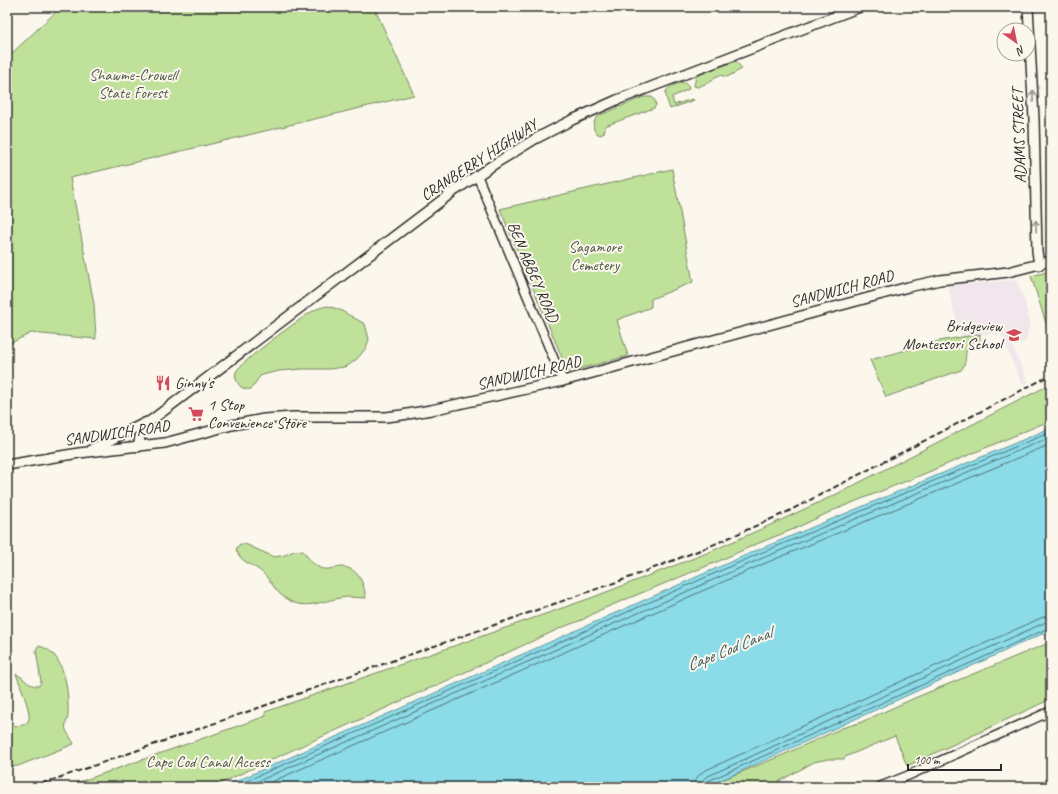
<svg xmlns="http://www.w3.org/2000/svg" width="1058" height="794" viewBox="0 0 1058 794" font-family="Caveat,sans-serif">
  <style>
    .built { fill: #f1e6ec }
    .green { fill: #c0e19a; stroke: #768662 }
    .water { fill: #8bdbe8; stroke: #65959c }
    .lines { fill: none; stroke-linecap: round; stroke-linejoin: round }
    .shore { stroke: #517177; stroke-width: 1 }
    .tertiary-casing { stroke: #2b2b2b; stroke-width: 11 }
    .secondary-casing { stroke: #2b2b2b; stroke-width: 12 }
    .tertiary { stroke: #fbf7ec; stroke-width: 8 }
    .secondary { stroke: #fbf7ec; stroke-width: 9 }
    .rail { stroke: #2b2b2b; stroke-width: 2; stroke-dasharray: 6 3; stroke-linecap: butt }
    .oneway { stroke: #93918c }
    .labels { text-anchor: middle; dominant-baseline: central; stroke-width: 4; stroke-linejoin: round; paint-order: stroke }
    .park-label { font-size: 16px; fill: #505847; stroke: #fbf7ec }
    .street-label { font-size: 16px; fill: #2b2b2b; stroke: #fbf7ec }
    .poi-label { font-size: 16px; fill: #2b2b2b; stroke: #fbf7ec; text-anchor: start }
    .water-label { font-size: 17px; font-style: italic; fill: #43575a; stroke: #fbf7ec }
  </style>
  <rect width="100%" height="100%" fill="#fbf7ec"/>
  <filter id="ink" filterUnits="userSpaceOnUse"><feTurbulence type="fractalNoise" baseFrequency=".025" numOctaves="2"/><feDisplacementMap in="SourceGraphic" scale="8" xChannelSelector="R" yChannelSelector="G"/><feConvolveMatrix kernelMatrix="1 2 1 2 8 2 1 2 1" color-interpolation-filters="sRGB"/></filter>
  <g filter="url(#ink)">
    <!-- built -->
    <path class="built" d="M 1016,280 L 1023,296 L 1030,323 L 1026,341 L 1012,345 L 1028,382 L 1022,385 L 1000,332 L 961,338 L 947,285 Z"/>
    <!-- green -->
    <path class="green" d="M 61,7 L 374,7 L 414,95 L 70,178 L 94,304 L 96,339 L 31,333 L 7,345 L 7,58 Z
      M 736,61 L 742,69 L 727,77 L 720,75 L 715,77 L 712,81 L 698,87 L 694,86 L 696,76 Z
      M 683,82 L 688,85 L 689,89 L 672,97 L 674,105 L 692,99 L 694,100 L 670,109 C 663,89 663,89 683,82 Z
      M 643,97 L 652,97 L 655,101 L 656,105 L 654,108 L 605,126 L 604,133 L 601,135 C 591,133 592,122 598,116 Z
      M 672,169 L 693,282 L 651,299 L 651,307 L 617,320 L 628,356 L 568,372 L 500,209 Z
      M 1051,271 L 1051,339 L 1031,276 Z
      M 328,306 L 340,310 L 365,324 L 369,339 L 366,348 L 357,359 L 349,365 L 344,367 L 330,369 L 302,369 L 279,371 L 266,374 L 260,376 L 251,389 C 247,390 243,389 240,386 C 237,382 234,377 236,372 C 239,363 301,318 313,311 C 317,308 323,307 328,306 Z
      M 980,334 L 980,340 C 958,345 971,359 961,370 L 886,397 L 870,360 L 939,341 Z
      M 1051,384 L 1051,419 L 1049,421 L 919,476 L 834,510 L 794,529 L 754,545 L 719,561 L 600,610 L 582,620 L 563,627 L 433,687 C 416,693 402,701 386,708 C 330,733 274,758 219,784 L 211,787 L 65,787 L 266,716 L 265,712 L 591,598 L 707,553 L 766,527 L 837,494 Z
      M 240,544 L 245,544 L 274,557 L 285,555 L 294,551 L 303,551 C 308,557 314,567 323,569 C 329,570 336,567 342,567 C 359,568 364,584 366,598 C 360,598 354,597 348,597 C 322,599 303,615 280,594 C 274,588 269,579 263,573 C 253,564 240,563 236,549 Z
      M 1051,642 L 1051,699 L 907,766 L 895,736 L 845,757 L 844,759 L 828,759 L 814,762 L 769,787 L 705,787 L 785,754 L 842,728 L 859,723 L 917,697 Z
      M 38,646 C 65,650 69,692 68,715 C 68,720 64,725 66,730 C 68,735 72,739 74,744 L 18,766 L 7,767 L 7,724 C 14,726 26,728 29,719 C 31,711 19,682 16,674 C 26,678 26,686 39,686 L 41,682 L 36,650 Z"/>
    <!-- water -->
    <path class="water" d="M 1051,427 L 1051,630 L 706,787 L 223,787 L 755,551 L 1032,436 Z"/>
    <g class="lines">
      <!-- shore -->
      <path class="shore" d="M 233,787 L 756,555 L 1051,432
        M 245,787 L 758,560 L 1051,437
        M 260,787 L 761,565 L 1051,444
        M 694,787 L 696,778 L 704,771 L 1043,617 L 1051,616
        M 700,787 L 702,781 L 706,777 L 1046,622 L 1051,622
        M 705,787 L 706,784 L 708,781 L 1051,627"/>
      <defs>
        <path id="tertiary" d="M 477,175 L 563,381
          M 879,787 L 907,776 L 1051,711"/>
        <path id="secondary" d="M 1028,7 L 1034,119 L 1037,251 L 1039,265
          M 138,447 L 141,432 L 149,422 L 454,191 L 496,163 L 535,139 L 572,120 L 617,100 L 860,7
          M 92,449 L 147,422
          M 7,465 L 79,453 L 165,443 L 232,425 L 264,419 L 293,417 L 386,417 L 402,415 L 431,410 L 563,381 L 908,287 L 940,280 L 1008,272 L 1051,261"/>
      </defs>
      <!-- tertiary casing -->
      <use href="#tertiary" class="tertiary-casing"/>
      <!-- secondary casing -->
      <use href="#secondary" class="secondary-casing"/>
      <!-- tertiary -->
      <use href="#tertiary" class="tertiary"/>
      <!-- secondary -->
      <use href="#secondary" class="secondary"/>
      <!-- rail -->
      <path class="rail" d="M 33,787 L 628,578 L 708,547 L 787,512 L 1051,375"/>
    </g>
    <!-- one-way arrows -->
    <defs><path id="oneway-shaft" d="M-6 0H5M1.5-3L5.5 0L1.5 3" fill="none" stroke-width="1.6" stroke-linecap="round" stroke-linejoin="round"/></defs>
    <g class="oneway">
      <use href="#oneway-shaft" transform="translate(1033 96) rotate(-92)"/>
      <use href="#oneway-shaft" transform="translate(1036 226) rotate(-92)"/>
    </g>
  </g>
  <!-- icons -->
  <defs>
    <symbol id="school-bare" viewBox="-9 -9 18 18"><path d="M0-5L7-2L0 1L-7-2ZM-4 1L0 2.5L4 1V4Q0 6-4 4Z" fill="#d1495b" stroke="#fbf7ec" stroke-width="2.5" paint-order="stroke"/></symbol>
    <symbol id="restaurant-bare" viewBox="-9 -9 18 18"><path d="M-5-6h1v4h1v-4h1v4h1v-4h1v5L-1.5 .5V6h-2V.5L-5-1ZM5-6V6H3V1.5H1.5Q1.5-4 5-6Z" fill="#d1495b" stroke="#fbf7ec" stroke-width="2.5" paint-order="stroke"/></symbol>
    <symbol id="supermarket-bare" viewBox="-9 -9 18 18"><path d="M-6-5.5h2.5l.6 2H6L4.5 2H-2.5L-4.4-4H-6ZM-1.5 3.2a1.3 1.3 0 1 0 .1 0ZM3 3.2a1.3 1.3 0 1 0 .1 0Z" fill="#d1495b" stroke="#fbf7ec" stroke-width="2.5" paint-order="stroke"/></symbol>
  </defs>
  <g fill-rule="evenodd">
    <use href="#school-bare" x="1003" y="324" width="22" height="22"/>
    <use href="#restaurant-bare" x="152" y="372" width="22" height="22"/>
    <use href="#supermarket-bare" x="185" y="403" width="22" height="22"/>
  </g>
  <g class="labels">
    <!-- park labels -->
    <g class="park-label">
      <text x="133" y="75">Shawme-Crowell<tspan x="133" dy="18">State Forest</tspan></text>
      <text x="595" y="247">Sagamore<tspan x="595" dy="18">Cemetery</tspan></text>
      <text x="208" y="762">Cape Cod Canal Access</text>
    </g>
    <!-- street labels -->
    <g class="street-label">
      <text transform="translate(1019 136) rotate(-92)">ADAMS STREET</text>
      <text transform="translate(479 160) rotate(-33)">CRANBERRY HIGHWAY</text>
      <text transform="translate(533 272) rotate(67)">BEN ABBEY ROAD</text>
      <text transform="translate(842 289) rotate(-15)">SANDWICH ROAD</text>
      <text transform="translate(529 373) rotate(-13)">SANDWICH ROAD</text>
      <text transform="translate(117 433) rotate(-8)">SANDWICH ROAD</text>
    </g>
    <!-- poi labels -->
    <g class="poi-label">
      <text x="1002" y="326" text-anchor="end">Bridgeview<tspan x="1002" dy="18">Montessori School</tspan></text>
      <text x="175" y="383">Ginny's</text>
      <text x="208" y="405">1 Stop<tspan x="208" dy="18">Convenience Store</tspan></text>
    </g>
    <!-- water labels -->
    <g class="water-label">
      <text transform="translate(729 649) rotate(-22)">Cape Cod Canal</text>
    </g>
  </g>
  <!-- margin -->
  <rect width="1058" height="794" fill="none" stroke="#fbf7ec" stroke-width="24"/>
  <rect x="12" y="12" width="1034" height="770" fill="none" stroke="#2b2b2b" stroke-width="1.5" filter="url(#ink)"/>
  <!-- north arrow -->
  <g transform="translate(1016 42) rotate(147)"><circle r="19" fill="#fbf7ec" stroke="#a8a59f"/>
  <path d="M0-3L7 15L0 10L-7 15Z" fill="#d1495b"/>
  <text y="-6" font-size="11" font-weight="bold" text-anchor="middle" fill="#2b2b2b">N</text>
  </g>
  <!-- scale -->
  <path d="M908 764v6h93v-6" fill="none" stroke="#2b2b2b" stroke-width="2"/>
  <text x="914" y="764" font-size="12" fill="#2b2b2b" stroke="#fbf7ec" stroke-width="3" paint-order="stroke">100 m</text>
</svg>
